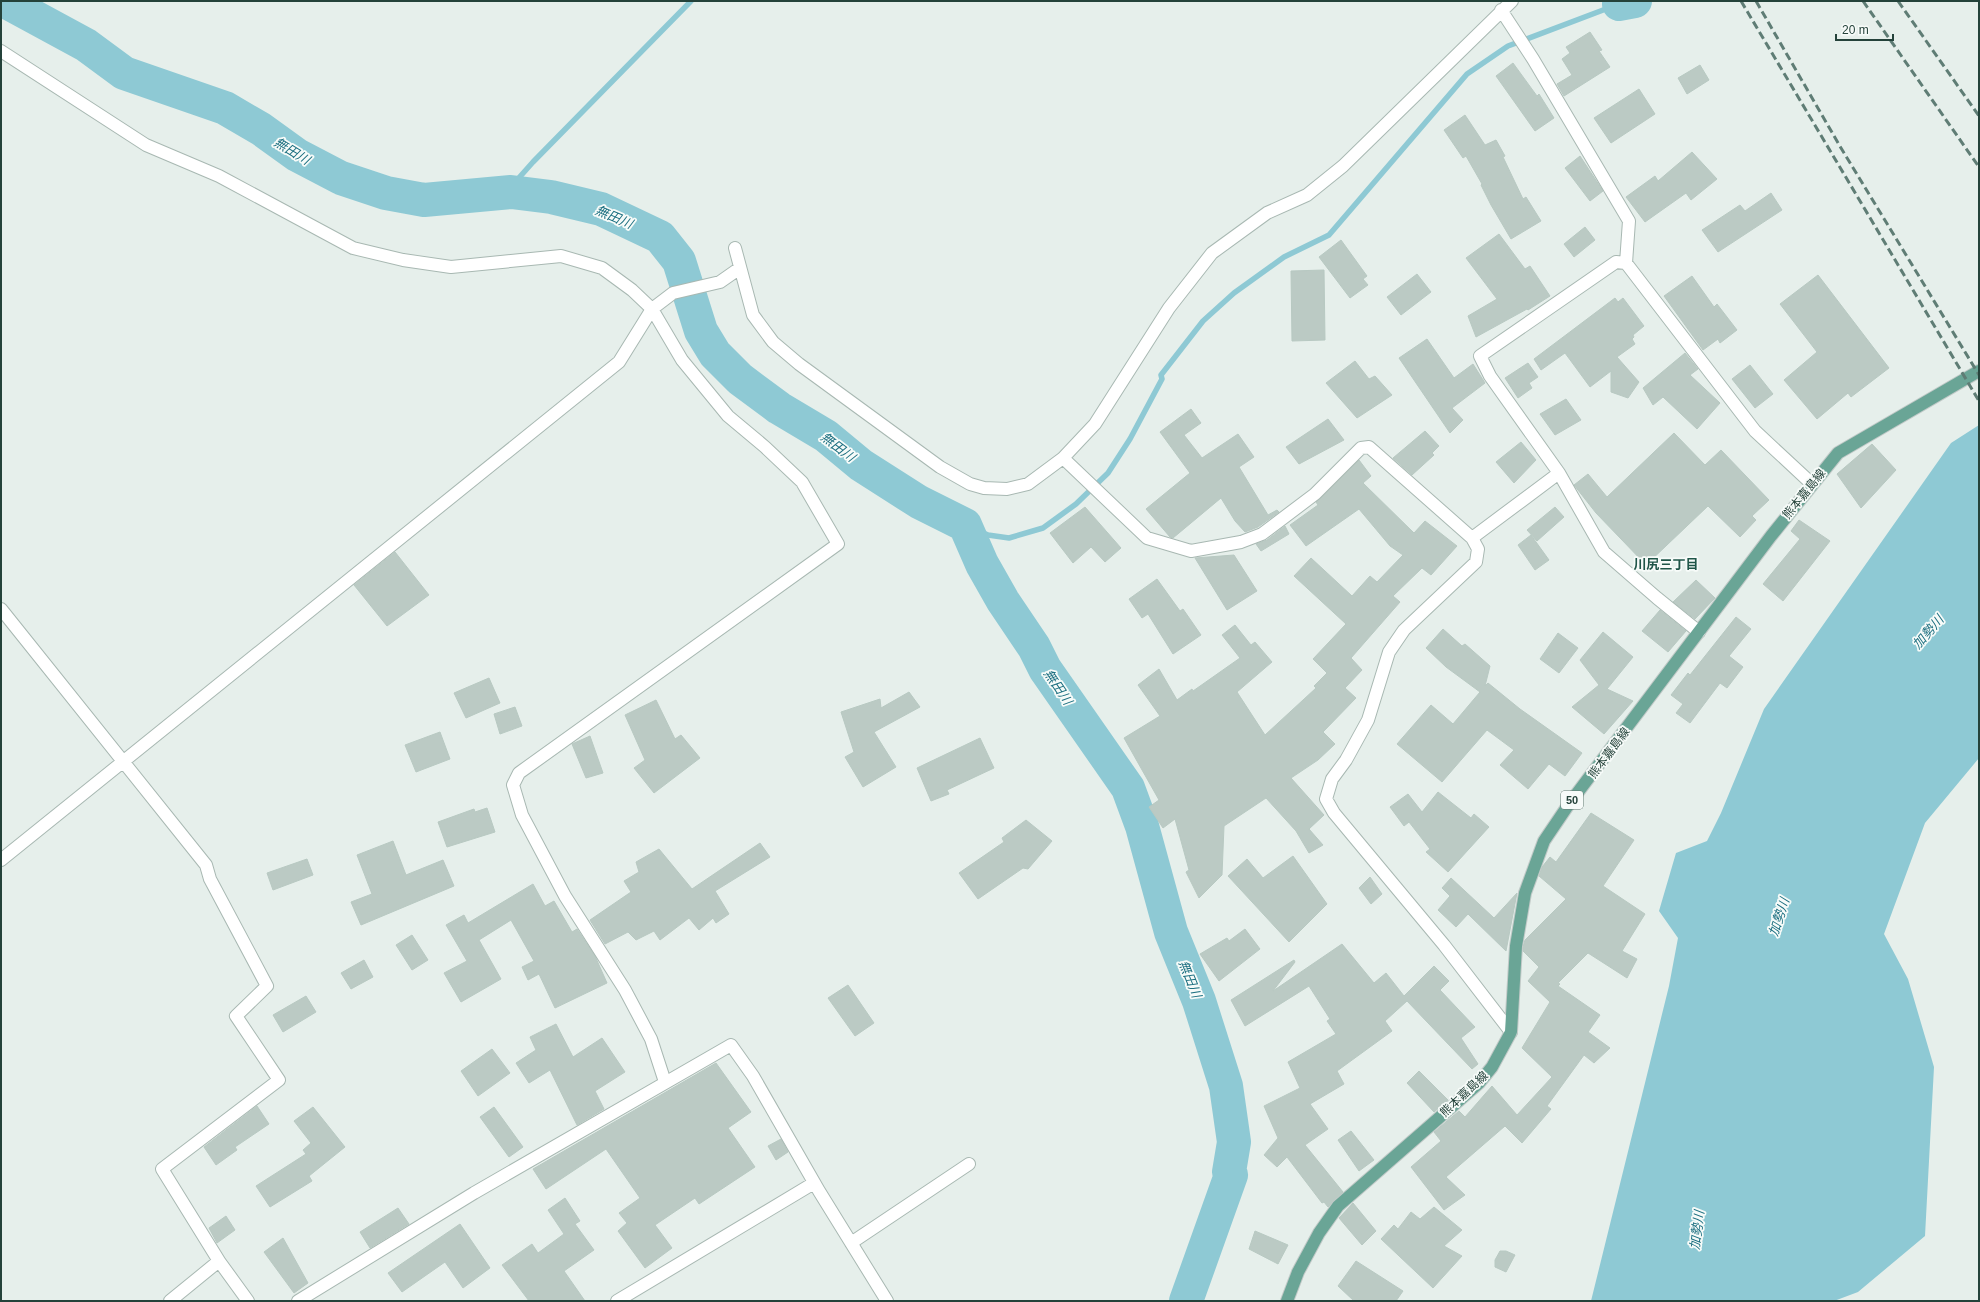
<svg xmlns="http://www.w3.org/2000/svg" width="1980" height="1302" viewBox="0 0 1980 1302" font-family="Arial,'Noto Sans JP',sans-serif">
  <style>
    .water { fill: #8ec9d4 }
    .lines { fill: none; stroke-linecap: round; stroke-linejoin: round }
    .stream { stroke: #8ec9d4; stroke-width: 5.5 }
    .river { stroke: #8ec9d4; stroke-width: 34 }
    .building { fill: #bbcac4; stroke: #b8c9c2 }
    .street-casing { stroke: #a8b8b2; stroke-width: 14 }
    .primary-casing { stroke: #c2cac8; stroke-width: 14 }
    .street { stroke: #fff; stroke-width: 12 }
    .primary { stroke: #6aa596; stroke-width: 12 }
    .rail { stroke: #5f7d75; stroke-width: 3; stroke-dasharray: 8 4; stroke-linecap: butt }
    .labels { text-anchor: middle; dominant-baseline: central; stroke-width: 3.5; stroke-linejoin: round; paint-order: stroke }
    .shield { fill: #f7fbf9; stroke: #637a73; stroke-width: 1 }
    .shield-label { font-size: 11px; font-weight: bold; fill: #24423a }
    .street-label { font-size: 12px; fill: #24423a; stroke: #f7fbf9 }
    .water-label { font-size: 13px; font-style: italic; fill: #1c6f80; stroke: #f7fbf9 }
    .neighbourhood-label { font-size: 13px; font-weight: bold; fill: #1f5548; stroke: #f7fbf9 }
  </style>
  <rect width="100%" height="100%" fill="#e6efeb"/>
  <!-- water -->
  <path class="water" d="M 1979,425 L 1979,758 L 1925,823 L 1884,934 L 1908,979 L 1934,1067 L 1925,1236 L 1858,1292 L 1834,1301 L 1591,1301 L 1669,986 L 1678,938 L 1659,911 L 1676,853 L 1707,841 L 1721,813 L 1764,709 L 1951,443 Z"/>
  <g class="lines">
    <!-- stream -->
    <path class="stream" d="M 511,192 L 517,180 L 533,162 L 691,1
      M 965,525 L 988,535 L 1009,538 L 1043,528 L 1076,504 L 1108,473 L 1130,439 L 1162,379 L 1161,375 L 1203,321 L 1234,293 L 1284,257 L 1329,235 L 1467,74 L 1508,46 L 1619,4 L 1619,1"/>
    <!-- river -->
    <path class="river" d="M 5,1 L 86,45 L 124,73 L 225,108 L 261,129 L 297,155 L 341,178 L 386,193 L 424,200 L 511,192 L 551,197 L 601,209 L 660,237 L 679,261 L 701,331 L 715,354 L 740,379 L 779,408 L 826,436 L 861,465 L 919,502 L 965,525 L 982,564 L 1003,601 L 1034,647 L 1045,669 L 1128,788 L 1142,826 L 1171,932 L 1199,1001 L 1226,1086 L 1234,1142 L 1229,1172 L 1231,1175 L 1186,1301
      M 1619,4 L 1635,1"/>
  </g>
  <!-- building -->
  <path class="building" d="M 1590,32 L 1602,50 L 1599,51 L 1610,67 L 1564,96 L 1557,84 L 1572,75 L 1562,59 L 1570,53 L 1566,47 Z
    M 1513,63 L 1537,96 L 1539,94 L 1554,118 L 1535,131 L 1496,76 Z
    M 1700,65 L 1709,80 L 1687,94 L 1678,78 Z
    M 1639,89 L 1655,114 L 1611,143 L 1594,118 Z
    M 1465,115 L 1485,145 L 1496,140 L 1505,156 L 1503,157 L 1523,199 L 1526,197 L 1541,221 L 1511,239 L 1491,205 L 1481,185 L 1482,184 L 1466,156 L 1463,158 L 1444,130 Z
    M 1692,152 L 1717,179 L 1691,200 L 1686,193 L 1645,222 L 1626,197 L 1655,176 L 1658,181 Z
    M 1580,156 L 1603,191 L 1590,201 L 1565,168 Z
    M 1771,193 L 1782,210 L 1718,252 L 1702,230 L 1740,205 L 1745,211 Z
    M 1585,227 L 1595,240 L 1574,257 L 1564,244 Z
    M 1499,234 L 1525,269 L 1530,266 L 1550,296 L 1528,310 L 1527,309 L 1476,337 L 1468,316 L 1497,299 L 1466,258 Z
    M 1341,240 L 1367,276 L 1363,279 L 1368,285 L 1350,298 L 1319,257 Z
    M 1324,270 L 1325,340 L 1292,341 L 1291,271 Z
    M 1417,274 L 1431,292 L 1401,315 L 1387,297 Z
    M 1818,275 L 1889,368 L 1851,397 L 1848,393 L 1817,419 L 1784,380 L 1817,352 L 1780,304 Z
    M 1692,276 L 1714,307 L 1717,304 L 1737,330 L 1720,343 L 1718,339 L 1703,350 L 1664,296 Z
    M 1615,298 L 1618,302 L 1623,298 L 1644,326 L 1633,335 L 1634,337 L 1632,339 L 1635,344 L 1617,357 L 1639,382 L 1628,398 L 1611,392 L 1611,371 L 1590,387 L 1565,353 L 1541,370 L 1534,359 Z
    M 1427,339 L 1454,378 L 1473,364 L 1485,383 L 1452,408 L 1463,420 L 1450,433 L 1399,358 Z
    M 1685,353 L 1698,369 L 1690,375 L 1720,403 L 1697,429 L 1663,397 L 1653,405 L 1643,388 Z
    M 1355,361 L 1369,379 L 1375,376 L 1392,395 L 1357,418 L 1326,383 Z
    M 1528,363 L 1538,377 L 1529,383 L 1532,388 L 1518,398 L 1505,378 Z
    M 1750,365 L 1773,394 L 1755,408 L 1732,379 Z
    M 1566,399 L 1581,420 L 1555,435 L 1540,414 Z
    M 1191,409 L 1201,423 L 1184,435 L 1202,458 L 1238,434 L 1254,457 L 1239,467 L 1268,515 L 1277,510 L 1279,512 L 1258,527 L 1245,532 L 1235,521 L 1221,498 L 1173,538 L 1170,537 L 1146,509 L 1190,473 L 1160,432 Z
    M 1328,419 L 1344,440 L 1299,464 L 1286,447 Z
    M 1425,431 L 1439,446 L 1432,453 L 1434,455 L 1412,475 L 1393,458 Z
    M 1674,433 L 1705,465 L 1721,450 L 1769,500 L 1752,516 L 1756,520 L 1740,537 L 1708,506 L 1646,565 L 1596,513 L 1574,485 L 1588,474 L 1607,497 Z
    M 1521,442 L 1536,460 L 1514,483 L 1496,462 Z
    M 1872,444 L 1896,470 L 1861,508 L 1837,474 Z
    M 1359,460 L 1371,476 L 1363,483 L 1414,533 L 1425,521 L 1457,546 L 1431,575 L 1422,568 L 1393,596 L 1400,602 L 1351,658 L 1362,670 L 1345,688 L 1356,698 L 1323,732 L 1335,744 L 1318,760 L 1291,778 L 1324,815 L 1309,829 L 1323,845 L 1309,853 L 1296,831 L 1266,798 L 1224,826 L 1222,875 L 1199,898 L 1186,872 L 1189,870 L 1175,819 L 1163,828 L 1149,807 L 1159,800 L 1124,738 L 1160,716 L 1138,685 L 1159,669 L 1177,700 L 1192,689 L 1193,691 L 1240,658 L 1222,635 L 1235,625 L 1251,645 L 1255,642 L 1272,662 L 1237,692 L 1265,735 L 1316,688 L 1314,686 L 1327,673 L 1313,659 L 1346,624 L 1294,576 L 1311,558 L 1352,596 L 1370,576 L 1377,582 L 1403,555 L 1390,546 L 1359,509 L 1306,546 L 1290,525 L 1318,505 L 1316,502 Z
    M 1085,507 L 1121,548 L 1105,562 L 1091,547 L 1073,563 L 1050,533 Z
    M 1555,507 L 1564,517 L 1537,541 L 1527,530 Z
    M 1799,520 L 1830,541 L 1783,601 L 1763,584 L 1800,539 L 1791,531 Z
    M 1285,526 L 1289,534 L 1261,551 L 1256,544 L 1267,540 Z
    M 1531,535 L 1549,560 L 1535,570 L 1518,545 Z
    M 395,552 L 429,595 L 387,626 L 354,585 Z
    M 1234,555 L 1257,591 L 1227,610 L 1195,558 Z
    M 1157,579 L 1180,611 L 1183,609 L 1201,635 L 1173,654 L 1148,614 L 1142,618 L 1129,599 Z
    M 1696,580 L 1715,598 L 1695,619 L 1673,602 Z
    M 1660,610 L 1686,631 L 1668,652 L 1642,631 Z
    M 1736,617 L 1751,629 L 1729,656 L 1743,667 L 1727,688 L 1720,683 L 1690,723 L 1676,713 L 1683,704 L 1671,695 L 1688,673 L 1690,675 Z
    M 1443,629 L 1462,646 L 1465,644 L 1490,666 L 1485,686 L 1488,683 L 1520,709 L 1582,753 L 1565,776 L 1549,764 L 1528,789 L 1500,765 L 1514,750 L 1487,730 L 1442,782 L 1397,744 L 1431,705 L 1453,724 L 1480,692 L 1446,667 L 1426,648 Z
    M 1603,632 L 1633,657 L 1607,689 L 1633,701 L 1604,734 L 1572,707 L 1599,685 L 1580,660 Z
    M 1558,633 L 1578,648 L 1559,673 L 1540,659 Z
    M 489,678 L 500,703 L 466,718 L 454,693 Z
    M 909,692 L 920,707 L 874,732 L 896,767 L 863,787 L 845,757 L 854,752 L 841,712 L 880,699 L 881,708 Z
    M 656,700 L 675,739 L 681,735 L 700,758 L 654,793 L 634,768 L 645,760 L 625,715 Z
    M 515,707 L 522,726 L 500,734 L 494,714 Z
    M 440,732 L 450,759 L 416,772 L 405,745 Z
    M 590,736 L 603,773 L 586,778 L 572,744 Z
    M 980,738 L 994,768 L 947,790 L 949,794 L 931,801 L 917,768 Z
    M 1438,792 L 1471,818 L 1474,814 L 1489,827 L 1448,872 L 1426,852 L 1430,849 L 1409,822 L 1404,826 L 1390,807 L 1408,794 L 1422,812 Z
    M 487,808 L 495,832 L 447,847 L 438,822 L 474,809 L 475,812 Z
    M 1591,813 L 1634,840 L 1603,886 L 1645,914 L 1622,951 L 1637,959 L 1627,978 L 1588,953 L 1558,983 L 1560,984 L 1558,986 L 1600,1015 L 1588,1032 L 1610,1048 L 1594,1063 L 1584,1055 L 1547,1106 L 1551,1109 L 1522,1143 L 1505,1126 L 1446,1177 L 1465,1195 L 1444,1210 L 1411,1167 L 1441,1141 L 1434,1132 L 1459,1111 L 1465,1117 L 1492,1086 L 1517,1115 L 1552,1077 L 1522,1048 L 1550,1002 L 1528,981 L 1539,967 L 1523,951 L 1523,947 L 1525,940 L 1566,899 L 1539,876 L 1542,867 L 1550,857 L 1556,862 Z
    M 1026,820 L 1052,841 L 1028,869 L 1023,868 L 978,899 L 959,873 L 1004,842 L 1002,838 Z
    M 393,841 L 406,875 L 443,860 L 454,886 L 361,925 L 351,902 L 372,894 L 357,855 Z
    M 760,843 L 770,857 L 715,891 L 729,914 L 716,923 L 713,918 L 699,930 L 689,918 L 660,940 L 654,931 L 636,940 L 628,932 L 605,944 L 590,920 L 631,892 L 624,881 L 639,872 L 636,862 L 659,849 L 692,889 Z
    M 1293,856 L 1327,904 L 1289,942 L 1228,876 L 1247,859 L 1263,878 Z
    M 307,859 L 313,875 L 273,890 L 267,873 Z
    M 1370,877 L 1382,894 L 1371,904 L 1359,888 Z
    M 1451,878 L 1494,918 L 1517,893 L 1506,951 L 1468,914 L 1456,927 L 1438,910 L 1450,896 L 1442,888 Z
    M 533,884 L 545,906 L 554,901 L 572,932 L 577,929 L 595,956 L 607,983 L 555,1008 L 539,974 L 528,980 L 522,967 L 534,961 L 511,920 L 479,940 L 501,979 L 461,1002 L 444,973 L 467,961 L 446,925 L 464,915 L 468,923 Z
    M 1245,929 L 1260,949 L 1219,981 L 1200,954 L 1227,938 L 1229,941 Z
    M 412,935 L 428,960 L 412,970 L 396,945 Z
    M 1342,944 L 1374,983 L 1386,973 L 1404,996 L 1434,966 L 1449,981 L 1440,990 L 1475,1027 L 1461,1038 L 1478,1064 L 1472,1069 L 1407,1001 L 1385,1021 L 1392,1031 L 1337,1071 L 1344,1084 L 1310,1104 L 1328,1129 L 1305,1145 L 1343,1192 L 1328,1207 L 1324,1202 L 1322,1203 L 1287,1157 L 1277,1167 L 1264,1155 L 1278,1138 L 1264,1106 L 1300,1088 L 1288,1062 L 1336,1034 L 1327,1021 L 1330,1019 L 1309,986 L 1245,1026 L 1231,1000 L 1294,960 L 1295,962 L 1273,991 Z
    M 364,960 L 373,977 L 351,989 L 341,973 Z
    M 848,985 L 874,1023 L 855,1036 L 828,998 Z
    M 306,996 L 316,1012 L 283,1032 L 273,1015 Z
    M 556,1024 L 573,1057 L 602,1038 L 625,1072 L 595,1091 L 604,1109 L 577,1125 L 550,1070 L 529,1083 L 516,1063 L 536,1050 L 530,1037 Z
    M 492,1049 L 510,1073 L 478,1096 L 461,1071 Z
    M 716,1063 L 751,1112 L 728,1128 L 755,1167 L 699,1204 L 695,1198 L 655,1225 L 672,1248 L 645,1268 L 618,1231 L 627,1223 L 619,1213 L 640,1198 L 606,1149 L 546,1189 L 533,1169 Z
    M 1419,1071 L 1448,1100 L 1434,1112 L 1407,1083 Z
    M 257,1106 L 269,1124 L 235,1147 L 237,1150 L 216,1165 L 204,1147 Z
    M 313,1107 L 345,1147 L 309,1176 L 312,1181 L 270,1207 L 256,1186 L 306,1154 L 303,1150 L 311,1143 L 294,1121 Z
    M 494,1107 L 523,1147 L 509,1157 L 480,1117 Z
    M 1351,1131 L 1374,1160 L 1359,1171 L 1338,1140 Z
    M 781,1139 L 788,1152 L 776,1160 L 768,1146 Z
    M 565,1198 L 580,1221 L 575,1224 L 594,1250 L 564,1271 L 585,1301 L 529,1301 L 502,1265 L 532,1244 L 538,1253 L 564,1234 L 548,1210 Z
    M 1353,1203 L 1376,1231 L 1362,1245 L 1339,1218 Z
    M 1434,1207 L 1462,1230 L 1444,1246 L 1462,1256 L 1433,1288 L 1381,1239 L 1394,1225 L 1398,1229 L 1411,1212 L 1420,1219 Z
    M 398,1208 L 409,1224 L 370,1248 L 360,1232 Z
    M 226,1216 L 235,1230 L 217,1243 L 209,1228 Z
    M 460,1224 L 490,1268 L 463,1288 L 445,1262 L 402,1292 L 388,1273 Z
    M 1255,1231 L 1288,1245 L 1278,1264 L 1249,1249 Z
    M 283,1238 L 308,1283 L 294,1293 L 264,1252 Z
    M 1500,1251 L 1506,1251 L 1515,1255 L 1506,1272 L 1495,1267 L 1495,1260 Z
    M 1356,1261 L 1403,1291 L 1396,1301 L 1354,1301 L 1338,1286 Z"/>
  <g class="lines">
    <defs>
      <path id="street" d="M 1501,10 L 1533,59 L 1629,221 L 1626,263 L 1755,431 L 1812,484
        M 1,51 L 146,145 L 219,176 L 353,248 L 403,260 L 451,267 L 561,256 L 602,268 L 632,290 L 652,309 L 682,360 L 728,416 L 765,447 L 802,482 L 838,544 L 519,773 L 513,785 L 522,815 L 565,896 L 625,990 L 651,1039 L 665,1082
        M 735,248 L 753,315 L 773,342 L 799,364 L 940,467 L 970,484 L 984,488 L 1007,489 L 1028,484 L 1063,458 L 1095,424 L 1169,308 L 1212,253 L 1267,213 L 1307,195 L 1343,166 L 1512,1
        M 1626,263 L 1616,262 L 1480,356 L 1490,376 L 1559,473 L 1604,552 L 1657,598 L 1699,632
        M 1063,458 L 1147,538 L 1191,551 L 1241,542 L 1262,534 L 1315,494 L 1361,448 L 1369,447 L 1472,538 L 1478,549 L 1476,562 L 1404,630 L 1389,652 L 1368,720 L 1346,760 L 1332,779 L 1326,799 L 1334,813 L 1444,945 L 1511,1032
        M 1472,538 L 1559,473
        M 1,609 L 206,865 L 210,879 L 267,986 L 236,1016 L 279,1080 L 162,1169 L 219,1261 L 248,1301
        M 1,860 L 619,362 L 652,309 L 673,293 L 720,282 L 740,268
        M 851,1243 L 969,1164
        M 170,1301 L 219,1261
        M 298,1301 L 474,1193 L 731,1045 L 753,1076 L 819,1191 L 887,1301
        M 617,1301 L 814,1183"/>
      <path id="primary" d="M 1287,1301 L 1298,1272 L 1319,1233 L 1338,1206 L 1479,1083 L 1492,1067 L 1511,1032 L 1516,946 L 1525,893 L 1544,841 L 1569,804 L 1771,536 L 1838,453 L 1979,371"/>
    </defs>
    <!-- street casing -->
    <use href="#street" class="street-casing"/>
    <!-- primary casing -->
    <use href="#primary" class="primary-casing"/>
    <!-- street -->
    <use href="#street" class="street"/>
    <!-- primary -->
    <use href="#primary" class="primary"/>
    <!-- rail -->
    <path class="rail" d="M 1741,1 L 1979,401
      M 1756,1 L 1841,148 L 1979,375
      M 1863,1 L 1979,167
      M 1898,1 L 1979,116"/>
  </g>
  <g class="labels">
    <!-- shield labels -->
    <rect class="shield" x="1561" y="791" width="22" height="18" rx="3"/>
    <g class="shield-label">
      <text x="1572" y="800">50</text>
    </g>
    <!-- street labels -->
    <g class="street-label">
      <text transform="translate(1804 494) rotate(-51)">熊本嘉島線</text>
      <text transform="translate(1609 753) rotate(-53)">熊本嘉島線</text>
      <text transform="translate(1464 1094) rotate(-43)">熊本嘉島線</text>
    </g>
    <!-- water labels -->
    <g class="water-label">
      <text transform="translate(292 151) rotate(31)">無田川</text>
      <text transform="translate(614 217) rotate(23)">無田川</text>
      <text transform="translate(838 447) rotate(37)">無田川</text>
      <text transform="translate(1928 632) rotate(-49)">加勢川</text>
      <text transform="translate(1058 687) rotate(56)">無田川</text>
      <text transform="translate(1779 917) rotate(-72)">加勢川</text>
      <text transform="translate(1190 979) rotate(68)">無田川</text>
      <text transform="translate(1697 1230) rotate(-83)">加勢川</text>
    </g>
    <!-- neighbourhood labels -->
    <g class="neighbourhood-label">
      <text x="1666" y="564">川尻三丁目</text>
    </g>
  </g>
  <!-- border -->
  <rect width="1980" height="1302" fill="none" stroke="#24423a" stroke-width="4"/>
  <!-- scale -->
  <path d="M1836 34v6h57v-6" fill="none" stroke="#24423a" stroke-width="2"/>
  <text x="1842" y="34" font-size="12" fill="#24423a" stroke="#f7fbf9" stroke-width="3" paint-order="stroke">20 m</text>
</svg>
